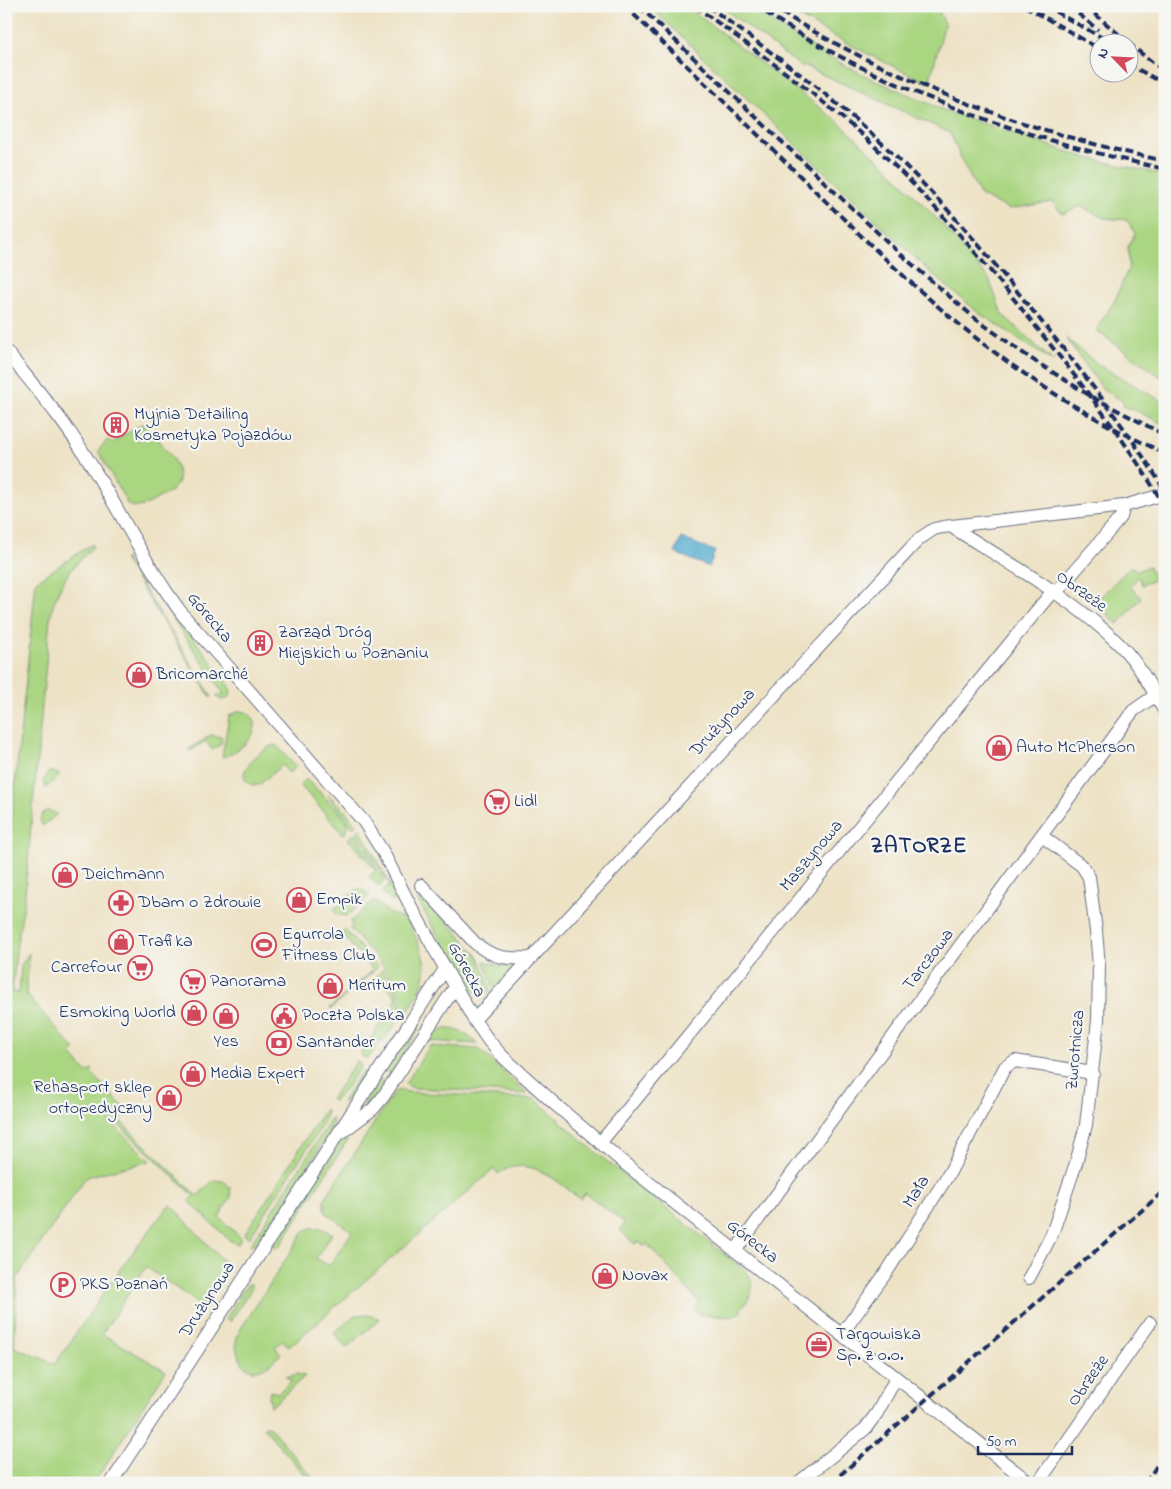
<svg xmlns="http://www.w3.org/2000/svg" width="1171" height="1489" viewBox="0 0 1171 1489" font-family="'Indie Flower',sans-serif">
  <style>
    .green { fill: #aad581; stroke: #628270 }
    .water { fill: #4faacd; stroke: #356c96 }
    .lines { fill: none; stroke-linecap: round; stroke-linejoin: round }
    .minor-casing { stroke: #656e82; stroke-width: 14 }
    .minor { stroke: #fff; stroke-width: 12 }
    .rail { stroke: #1b2f5e; stroke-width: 4; stroke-dasharray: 8 4; stroke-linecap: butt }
    .labels { text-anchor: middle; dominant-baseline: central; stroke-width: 4.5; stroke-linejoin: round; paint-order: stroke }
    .poi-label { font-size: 18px; fill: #1b2f5e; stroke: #f6f6f2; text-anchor: start }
    .street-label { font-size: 18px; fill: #1b2f5e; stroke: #f6f6f2 }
    .district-label { font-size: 22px; font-weight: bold; letter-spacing: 1px; fill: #1b2f5e; stroke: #f6f6f2 }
  </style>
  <rect width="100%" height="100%" fill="#f6f6f2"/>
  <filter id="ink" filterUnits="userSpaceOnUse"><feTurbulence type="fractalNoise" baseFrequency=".02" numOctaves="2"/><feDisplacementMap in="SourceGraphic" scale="10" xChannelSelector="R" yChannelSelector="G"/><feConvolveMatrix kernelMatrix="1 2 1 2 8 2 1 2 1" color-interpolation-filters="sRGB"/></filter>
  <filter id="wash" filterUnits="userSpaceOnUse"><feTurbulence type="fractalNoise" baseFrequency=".0096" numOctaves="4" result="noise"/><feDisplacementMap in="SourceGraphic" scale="20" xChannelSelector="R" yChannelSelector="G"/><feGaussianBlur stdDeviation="1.12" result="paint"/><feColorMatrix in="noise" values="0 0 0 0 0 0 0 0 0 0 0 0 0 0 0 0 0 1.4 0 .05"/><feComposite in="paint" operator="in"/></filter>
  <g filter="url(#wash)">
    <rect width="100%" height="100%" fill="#eee2c5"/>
    <!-- green -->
    <path class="green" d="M 649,6 L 686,6 L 836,120 L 889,169 L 941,223 L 989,279 L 1002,314 L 1054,362 L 979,313 L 931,273 Z
      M 720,6 L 746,6 L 827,56 L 870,78 L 946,111 L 1087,158 L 1165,175 L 1165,380 L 1096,330 L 1115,300 L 1129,267 L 1128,247 L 1135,233 L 1127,220 L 1104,218 L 1080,206 L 1063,214 L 1052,202 L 1009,209 L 981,196 L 965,168 L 950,133 L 804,66 L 803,68 Z
      M 781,6 L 936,6 L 945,23 L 929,83 C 878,60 829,35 781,6 Z
      M 1066,338 L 1097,364 L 1165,403 L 1165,425 L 1131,408 L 1129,409 L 1123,406 L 1124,402 L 1103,389 Z
      M 142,424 C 155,438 195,471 171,491 C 167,494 162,496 157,499 C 148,504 140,510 128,505 L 98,451 L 107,440 L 112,443 Z
      M 92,544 L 93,547 C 69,570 57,585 50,619 L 24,904 L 17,943 L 12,992 L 19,993 L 21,965 L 29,953 L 26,994 L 75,1050 L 71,1054 L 87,1073 L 93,1069 L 91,1072 L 125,1109 L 124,1114 L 119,1120 L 197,1196 L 214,1180 L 223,1181 L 230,1187 L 231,1197 L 219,1217 L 241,1238 L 238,1244 L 229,1240 L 189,1201 L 194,1196 L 112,1118 L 110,1121 L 150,1161 L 86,1177 L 17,1278 L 14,1347 L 55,1364 L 126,1261 L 170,1204 L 225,1263 L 203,1307 L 146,1267 L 102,1334 L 166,1371 L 94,1483 L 6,1483 L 6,873 L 36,581 Z
      M 125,558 L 212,697 L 211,698 L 124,559 Z
      M 136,560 L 140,562 C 166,607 201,645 230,688 L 231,694 L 227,699 L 221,700 L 216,696 L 224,694 L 159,598 L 139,565 L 133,564 L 132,562 Z
      M 1131,566 L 1137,571 L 1149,566 L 1154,580 L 1142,585 L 1139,577 L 1130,586 L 1141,598 L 1118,624 L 1094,603 Z
      M 239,711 C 245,711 249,713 253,718 C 263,734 236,754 222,757 L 229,716 Z
      M 211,735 L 222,737 L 221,744 L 212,750 L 206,741 L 190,751 L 189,749 Z
      M 276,745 L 296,767 L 289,773 L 282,765 L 259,785 C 250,786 244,782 244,774 C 246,763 265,746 276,745 Z
      M 49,772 L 53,772 L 60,775 L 46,788 L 43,781 Z
      M 306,779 L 335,807 L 349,825 L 344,835 L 300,785 Z
      M 328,795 L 344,809 L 356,825 L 353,828 Z
      M 46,811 L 50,811 L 57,814 L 43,826 L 40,820 L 43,813 Z
      M 360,829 L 397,897 L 395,901 L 390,900 L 382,892 L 390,885 L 356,833 Z
      M 354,834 L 384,880 L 379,887 L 369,877 L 376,870 L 348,839 Z
      M 357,889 L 363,890 L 370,895 L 347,916 L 343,915 L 338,915 L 333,910 Z
      M 421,896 L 427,898 L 479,957 L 491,990 C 481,996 472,992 465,983 L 418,901 Z
      M 374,900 L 389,913 L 408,920 C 430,968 433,974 403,1019 C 400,1012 403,1003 400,996 C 391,970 368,949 350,929 L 352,925 L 351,921 Z
      M 345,930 L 378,967 L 331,1009 L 330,1008 L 373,970 L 341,934 Z
      M 484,961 L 500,966 L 511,966 L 513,969 L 494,989 C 492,980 485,969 484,961 Z
      M 383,969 C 387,978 395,987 398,997 C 404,1014 394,1030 381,1041 C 375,1046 374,1055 366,1058 L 360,1055 L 397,998 L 377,975 Z
      M 415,1027 L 418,1027 L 418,1031 L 390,1074 L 386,1071 Z
      M 444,1029 C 459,1028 467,1035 478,1044 L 428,1041 L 432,1036 Z
      M 430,1046 L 479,1049 L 528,1094 L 413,1088 L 405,1084 Z
      M 357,1060 L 360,1063 L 361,1066 L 345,1090 L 334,1101 L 331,1099 Z
      M 362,1072 L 369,1073 L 352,1098 L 342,1102 Z
      M 380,1080 L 385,1083 L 371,1104 L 365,1107 L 364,1104 Z
      M 403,1090 L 407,1092 L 535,1099 L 599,1155 L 747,1272 C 757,1286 751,1299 740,1309 L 742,1311 L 732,1317 L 698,1314 L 695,1308 L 699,1302 L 647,1244 L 644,1246 L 639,1241 L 634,1244 L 620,1230 L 625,1223 L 585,1193 L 580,1199 C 558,1182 528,1152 498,1174 L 494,1169 L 289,1347 L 283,1340 L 275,1347 L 281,1354 C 274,1360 267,1368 258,1370 C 244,1373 235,1353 236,1341 C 237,1337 238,1334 240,1330 L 304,1231 C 315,1225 322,1227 332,1234 L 316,1258 L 329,1266 L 352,1232 L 326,1213 L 324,1200 L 395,1091 Z
      M 325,1109 L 327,1111 L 323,1124 L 249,1238 L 244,1235 Z
      M 332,1118 L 333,1123 L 329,1134 L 263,1236 L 255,1243 L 250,1245 Z
      M 344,1137 L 346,1137 L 347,1141 L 279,1247 L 275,1248 L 274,1243 Z
      M 251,1284 L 252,1288 L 230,1322 L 225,1319 L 247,1285 Z
      M 366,1314 L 380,1319 L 346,1348 L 334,1333 L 355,1315 Z
      M 297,1374 L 305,1376 L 271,1407 L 269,1396 L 270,1391 L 278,1393 L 292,1380 L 285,1377 Z
      M 267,1426 L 269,1426 L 317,1483 L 312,1483 L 265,1429 L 264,1427 Z"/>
    <!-- water -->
    <path class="water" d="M 681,538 L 715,551 L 709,567 L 675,553 Z"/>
  </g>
  <g filter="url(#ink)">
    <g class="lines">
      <defs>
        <path id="minor" d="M 6,351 C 33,385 62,418 85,455 C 119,508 145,565 183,615 L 364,822 L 383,852 L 410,905 L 474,1020 L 489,1041 L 501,1055 L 557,1106 L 624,1163 L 1030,1483
          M 952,527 C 1007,562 1074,599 1120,645 C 1139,664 1152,689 1165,712
          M 421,885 L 475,943 C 494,959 507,959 531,958
          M 474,1020 L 919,539 L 934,529 L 943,527 L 1124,506 L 1165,494
          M 341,1133 L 373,1109 L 383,1097 L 455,987
          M 600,1143 L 1052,592 L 1059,589 L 1116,523 L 1121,517 L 1124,506
          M 735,1251 L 1133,711 L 1156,695
          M 1029,1278 L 1052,1234 L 1076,1163 L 1086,1125 L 1098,1020 L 1099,966 L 1096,931 L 1089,877 L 1082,866 L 1042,836
          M 841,1335 L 888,1270 L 950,1172 L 1005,1067 L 1015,1061 L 1093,1073
          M 111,1483 L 445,969
          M 798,1483 L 865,1429 L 877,1413 L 896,1378
          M 1038,1483 L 1150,1323"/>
      </defs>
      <!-- minor casing -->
      <use href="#minor" class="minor-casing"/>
      <!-- minor -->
      <use href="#minor" class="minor"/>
      <!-- rail -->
      <path class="rail" d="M 625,6 C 684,63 743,120 802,178 C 851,226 901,276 954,320 C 1017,373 1090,420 1165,453
        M 639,6 L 898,252 L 977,320 L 1030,358 L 1092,397 L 1165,435
        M 695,6 C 755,50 816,93 871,143 C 930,198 983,260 1033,323 C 1081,383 1126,440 1165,507
        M 708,6 C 759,44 811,80 858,122 C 922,177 976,240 1028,305 C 1077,365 1125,425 1165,491
        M 756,6 C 878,89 1021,138 1165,169
        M 771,6 C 892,82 1025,131 1165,161
        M 1025,6 L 1098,48
        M 1045,6 L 1110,42
        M 1069,6 L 1098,30
        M 1085,6 L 1128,42
        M 1128,43 L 1165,72
        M 1128,64 L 1165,84
        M 831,1483 L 1165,1190
        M 1146,1483 L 1165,1452
        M 1155,1483 L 1165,1468"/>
    </g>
  </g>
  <!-- icons -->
  <defs>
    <symbol id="building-ring" viewBox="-11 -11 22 22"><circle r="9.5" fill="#f6f6f2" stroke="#d1495b" stroke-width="1.5"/><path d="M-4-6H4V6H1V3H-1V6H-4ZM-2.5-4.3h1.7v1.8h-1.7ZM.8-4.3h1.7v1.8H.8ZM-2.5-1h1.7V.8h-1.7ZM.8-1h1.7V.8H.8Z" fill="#d1495b"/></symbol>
    <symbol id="shop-ring" viewBox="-11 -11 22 22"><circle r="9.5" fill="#f6f6f2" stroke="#d1495b" stroke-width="1.5"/><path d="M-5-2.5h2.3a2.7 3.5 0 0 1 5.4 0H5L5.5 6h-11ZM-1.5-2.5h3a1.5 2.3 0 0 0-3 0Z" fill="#d1495b"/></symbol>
    <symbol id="supermarket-ring" viewBox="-11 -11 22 22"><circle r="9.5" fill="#f6f6f2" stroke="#d1495b" stroke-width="1.5"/><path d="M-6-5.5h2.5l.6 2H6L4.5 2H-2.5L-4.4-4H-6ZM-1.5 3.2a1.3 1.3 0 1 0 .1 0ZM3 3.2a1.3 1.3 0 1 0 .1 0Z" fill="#d1495b"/></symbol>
    <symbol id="pharmacy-ring" viewBox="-11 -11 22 22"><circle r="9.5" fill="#f6f6f2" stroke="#d1495b" stroke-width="1.5"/><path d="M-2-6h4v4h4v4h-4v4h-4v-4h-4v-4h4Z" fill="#d1495b"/></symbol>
    <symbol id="stadium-ring" viewBox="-11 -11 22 22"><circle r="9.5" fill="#f6f6f2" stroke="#d1495b" stroke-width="1.5"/><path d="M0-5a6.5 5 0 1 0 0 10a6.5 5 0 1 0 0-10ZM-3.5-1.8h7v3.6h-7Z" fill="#d1495b"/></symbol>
    <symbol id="civic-ring" viewBox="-11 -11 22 22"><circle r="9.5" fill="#f6f6f2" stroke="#d1495b" stroke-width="1.5"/><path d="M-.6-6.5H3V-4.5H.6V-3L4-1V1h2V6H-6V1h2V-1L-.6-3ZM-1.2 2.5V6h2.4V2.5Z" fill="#d1495b"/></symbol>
    <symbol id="bank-ring" viewBox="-11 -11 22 22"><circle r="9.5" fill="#f6f6f2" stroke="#d1495b" stroke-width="1.5"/><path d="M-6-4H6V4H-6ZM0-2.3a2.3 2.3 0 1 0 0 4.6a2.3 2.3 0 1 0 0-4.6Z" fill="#d1495b"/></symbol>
    <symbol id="parking-ring" viewBox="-11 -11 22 22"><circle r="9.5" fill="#f6f6f2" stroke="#d1495b" stroke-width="1.5"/><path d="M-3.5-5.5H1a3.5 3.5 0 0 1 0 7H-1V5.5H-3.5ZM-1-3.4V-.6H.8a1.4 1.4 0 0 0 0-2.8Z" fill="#d1495b"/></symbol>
    <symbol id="office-ring" viewBox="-11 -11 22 22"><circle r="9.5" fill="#f6f6f2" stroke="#d1495b" stroke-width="1.5"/><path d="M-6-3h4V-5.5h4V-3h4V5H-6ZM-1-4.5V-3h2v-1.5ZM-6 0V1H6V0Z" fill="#d1495b"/></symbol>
  </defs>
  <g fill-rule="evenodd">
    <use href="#building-ring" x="102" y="411" width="28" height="28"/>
    <use href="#building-ring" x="246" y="629" width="28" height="28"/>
    <use href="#shop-ring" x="125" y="661" width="28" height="28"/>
    <use href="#shop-ring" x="985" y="734" width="28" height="28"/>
    <use href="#supermarket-ring" x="483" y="788" width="28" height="28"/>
    <use href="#shop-ring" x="51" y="861" width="28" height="28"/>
    <use href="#shop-ring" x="285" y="886" width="28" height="28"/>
    <use href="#pharmacy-ring" x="107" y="889" width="28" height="28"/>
    <use href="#shop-ring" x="107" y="928" width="28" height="28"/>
    <use href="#stadium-ring" x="250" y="931" width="28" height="28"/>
    <use href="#supermarket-ring" x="126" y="954" width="28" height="28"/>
    <use href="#supermarket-ring" x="179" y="968" width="28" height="28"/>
    <use href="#shop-ring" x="316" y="972" width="28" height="28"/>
    <use href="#shop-ring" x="180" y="999" width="28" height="28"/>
    <use href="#shop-ring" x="212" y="1002" width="28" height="28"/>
    <use href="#civic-ring" x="270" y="1002" width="28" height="28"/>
    <use href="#bank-ring" x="265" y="1029" width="28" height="28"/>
    <use href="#shop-ring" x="179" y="1060" width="28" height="28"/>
    <use href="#shop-ring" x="155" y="1084" width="28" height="28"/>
    <use href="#shop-ring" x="591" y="1262" width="28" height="28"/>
    <use href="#parking-ring" x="49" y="1271" width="28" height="28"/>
    <use href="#office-ring" x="805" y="1331" width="28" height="28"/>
  </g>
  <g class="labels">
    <!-- poi labels -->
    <g class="poi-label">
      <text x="134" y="415">Myjnia Detailing<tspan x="134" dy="21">Kosmetyka Pojazdów</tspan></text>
      <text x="278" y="633">Zarząd Dróg<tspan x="278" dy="21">Miejskich w Poznaniu</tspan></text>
      <text x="156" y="675">Bricomarché</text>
      <text x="1016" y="748">Auto McPherson</text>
      <text x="514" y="802">Lidl</text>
      <text x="82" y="875">Deichmann</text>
      <text x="316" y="900">Empik</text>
      <text x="138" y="903">Dbam o Zdrowie</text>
      <text x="282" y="935">Egurrola<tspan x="282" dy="21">Fitness Club</tspan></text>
      <text x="138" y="942">Trafika</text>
      <text x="122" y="968" text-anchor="end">Carrefour</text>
      <text x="210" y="982">Panorama</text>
      <text x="348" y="986">Meritum</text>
      <text x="176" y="1013" text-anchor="end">Esmoking World</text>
      <text x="302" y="1016">Poczta Polska</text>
      <text x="226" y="1042" text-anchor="middle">Yes</text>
      <text x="296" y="1043">Santander</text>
      <text x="210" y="1074">Media Expert</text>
      <text x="152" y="1088" text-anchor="end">Rehasport sklep<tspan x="152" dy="21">ortopedyczny</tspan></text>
      <text x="622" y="1276">Novax</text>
      <text x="80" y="1285">PKS Poznań</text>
      <text x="836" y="1335">Targowiska<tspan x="836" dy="21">Sp. z o.o.</tspan></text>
    </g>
    <!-- street labels -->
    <g class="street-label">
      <text transform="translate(1081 592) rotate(36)">Obrzeże</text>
      <text transform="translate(209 618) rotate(50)">Górecka</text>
      <text transform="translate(723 723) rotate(-47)">Drużynowa</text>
      <text transform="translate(812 856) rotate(-50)">Maszynowa</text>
      <text transform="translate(929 960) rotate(-53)">Tarczowa</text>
      <text transform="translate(466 970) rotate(61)">Górecka</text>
      <text transform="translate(1076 1050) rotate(-85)">Zwrotnicza</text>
      <text transform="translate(917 1192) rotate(-58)">Mała</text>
      <text transform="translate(752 1242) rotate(38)">Górecka</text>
      <text transform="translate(208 1300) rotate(-57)">Drużynowa</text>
      <text transform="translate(1089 1381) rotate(-55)">Obrzeże</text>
    </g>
    <!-- district labels -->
    <g class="district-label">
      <text x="919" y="847">ZATORZE</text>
    </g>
  </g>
  <!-- margin -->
  <rect width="1171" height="1489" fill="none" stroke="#f6f6f2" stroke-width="25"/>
  <!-- north arrow -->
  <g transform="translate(1114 58) rotate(294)"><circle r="24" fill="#f6f6f2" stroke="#9ea6b7"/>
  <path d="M0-4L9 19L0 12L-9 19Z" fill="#d1495b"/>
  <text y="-8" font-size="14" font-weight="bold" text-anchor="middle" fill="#1b2f5e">N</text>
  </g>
  <!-- scale -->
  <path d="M978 1446v8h94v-8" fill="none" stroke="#1b2f5e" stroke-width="2.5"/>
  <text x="986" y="1446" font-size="15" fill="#1b2f5e" stroke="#f6f6f2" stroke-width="4" paint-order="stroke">50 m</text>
</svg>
